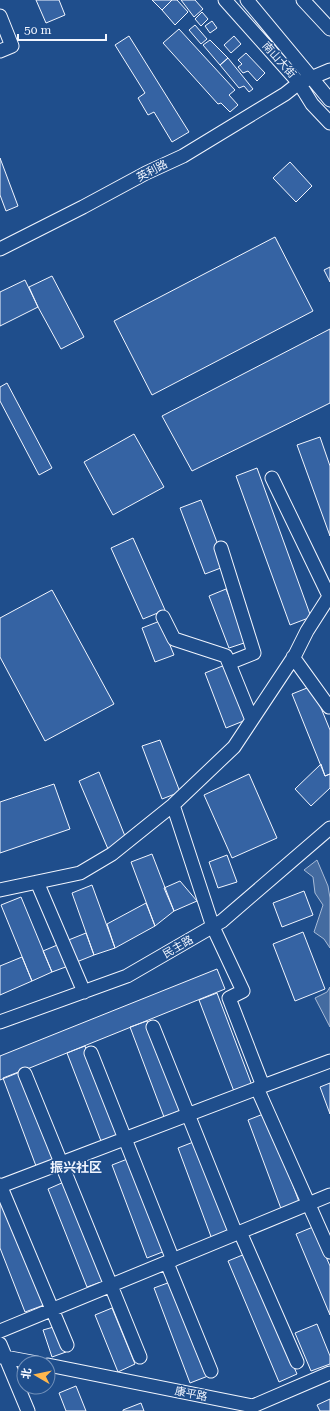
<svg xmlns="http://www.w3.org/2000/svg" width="330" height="1411" viewBox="0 0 330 1411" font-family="'Roboto Serif','Noto Sans SC',serif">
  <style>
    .water { fill: #446ba0; stroke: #a8bbd7 }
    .building { fill: #3563a3; stroke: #f2f6ff }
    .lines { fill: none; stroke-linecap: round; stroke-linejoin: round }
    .minor-casing { stroke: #f2f6ff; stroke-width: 15 }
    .minor { stroke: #1f4e8c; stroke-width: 13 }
    .labels { text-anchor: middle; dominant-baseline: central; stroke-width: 3; stroke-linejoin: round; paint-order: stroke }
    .street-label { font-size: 11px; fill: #f2f6ff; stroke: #1f4e8c }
    .quarter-label { font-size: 13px; font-weight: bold; fill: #f2f6ff; stroke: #1f4e8c }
  </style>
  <rect width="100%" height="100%" fill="#1f4e8c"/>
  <!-- water -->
  <path class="water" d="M 317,860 L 328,886 L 330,898 L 330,948 L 324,939 L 314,932 L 323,905 L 315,893 L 313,877 L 304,870 Z
    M 330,987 L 330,1027 L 315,998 L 327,992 Z"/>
  <!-- building -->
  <path class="building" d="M 36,0 L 59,0 L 65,15 L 46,23 Z
    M 152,0 L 172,0 L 162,10 Z
    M 172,0 L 177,0 L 188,12 L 175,25 L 162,10 Z
    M 181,0 L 195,0 L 203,9 L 194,17 Z
    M 202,12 L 208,19 L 201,26 L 195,19 Z
    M 212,21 L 217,28 L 210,33 L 205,26 Z
    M 195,25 L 207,39 L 201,44 L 189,30 Z
    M 179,29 L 235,90 L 229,95 L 238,105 L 230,112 L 221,103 L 218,104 L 163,43 Z
    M 129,36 L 189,132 L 172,142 L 154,112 L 148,115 L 138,98 L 145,93 L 115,45 Z
    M 234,36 L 241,44 L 231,53 L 224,45 Z
    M 210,40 L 228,58 L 220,65 L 203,45 Z
    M 246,53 L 265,73 L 257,81 L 248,71 L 243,73 L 238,67 L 242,64 L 238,60 Z
    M 228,58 L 253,89 L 249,92 L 244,86 L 239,88 L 220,65 Z
    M 0,158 L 18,206 L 6,211 L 0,195 Z
    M 290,162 L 312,186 L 296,202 L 273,178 Z
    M 275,237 L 313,311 L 152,395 L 114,321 Z
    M 330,267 L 330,282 L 324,270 Z
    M 52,276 L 84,337 L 61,349 L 38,307 L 29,287 Z
    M 25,280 L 38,307 L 0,326 L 0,292 Z
    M 330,329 L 330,403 L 192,471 L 162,416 Z
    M 7,383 L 52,468 L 39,475 L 0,401 L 0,387 Z
    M 134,434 L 164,487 L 113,515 L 84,462 Z
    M 320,437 L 330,466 L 330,536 L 297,445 Z
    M 257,468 L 311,617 L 290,625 L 236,476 Z
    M 201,500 L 226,566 L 205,574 L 180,508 Z
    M 133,538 L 165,610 L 143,619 L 111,548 Z
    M 226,589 L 247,642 L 229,648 L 209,596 Z
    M 52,590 L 114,704 L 45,741 L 0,657 L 0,618 Z
    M 160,621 L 174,655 L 155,662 L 142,628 Z
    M 225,665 L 246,720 L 226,728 L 205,673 Z
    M 312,686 L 330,730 L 330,774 L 325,776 L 292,694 Z
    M 160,740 L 180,792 L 162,799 L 142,746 Z
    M 321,764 L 325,776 L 330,774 L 330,788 L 311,806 L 295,789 Z
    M 99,772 L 127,841 L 108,849 L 79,781 Z
    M 249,774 L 277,838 L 232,858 L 204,795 Z
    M 54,784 L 70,829 L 0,853 L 0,802 Z
    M 152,854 L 174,911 L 155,926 L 131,862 Z
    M 227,855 L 237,882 L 218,888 L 209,862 Z
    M 180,881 L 197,901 L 174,911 L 164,888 Z
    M 92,885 L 115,948 L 94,955 L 72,893 Z
    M 304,891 L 313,915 L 282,927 L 273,903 Z
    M 21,897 L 52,972 L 32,981 L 1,905 Z
    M 146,903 L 155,926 L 115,948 L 107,924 Z
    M 303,932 L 325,989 L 295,1001 L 273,944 Z
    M 86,933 L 94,955 L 74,963 L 66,941 Z
    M 62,943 L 71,965 L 52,972 L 43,951 Z
    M 22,957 L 32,981 L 0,995 L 0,966 Z
    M 217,969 L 225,989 L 0,1080 L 0,1056 Z
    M 217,993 L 253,1088 L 235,1094 L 199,1000 Z
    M 147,1021 L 181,1110 L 164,1117 L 130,1027 Z
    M 85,1046 L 119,1134 L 101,1141 L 67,1053 Z
    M 21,1071 L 54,1159 L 36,1166 L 3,1078 Z
    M 330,1083 L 330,1114 L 320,1087 Z
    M 266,1113 L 301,1207 L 283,1214 L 248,1120 Z
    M 196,1141 L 231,1235 L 213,1242 L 178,1148 Z
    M 130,1158 L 165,1251 L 147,1258 L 112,1165 Z
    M 64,1182 L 104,1281 L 87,1287 L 48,1189 Z
    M 0,1200 L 44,1305 L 25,1312 L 0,1248 Z
    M 313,1227 L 330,1266 L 330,1315 L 296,1234 Z
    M 245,1254 L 297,1374 L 279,1382 L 228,1261 Z
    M 173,1281 L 208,1376 L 190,1383 L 154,1288 Z
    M 112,1308 L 135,1364 L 118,1372 L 95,1315 Z
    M 317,1324 L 330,1356 L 330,1364 L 311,1371 L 295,1333 Z
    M 57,1326 L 66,1352 L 52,1357 L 43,1330 Z
    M 76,1386 L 86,1411 L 66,1411 L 59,1393 Z
    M 330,1399 L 330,1411 L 320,1411 L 317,1405 Z
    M 141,1403 L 144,1411 L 123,1411 L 123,1410 Z"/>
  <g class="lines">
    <defs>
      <path id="minor" d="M 225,0 L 299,83 L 312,104 L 330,123
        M 247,0 L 330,100
        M 303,0 L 330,29
        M 0,16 L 12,46 L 0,51
        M 0,249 L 83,207 L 146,173 L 183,156 L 285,94 L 299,83 L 330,70
        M 272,478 L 329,596
        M 221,548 L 254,653 L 229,663
        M 163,617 L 174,639 L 226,656 L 252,720
        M 293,657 L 329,707
        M 37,882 L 84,992
        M 0,890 L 80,873 L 112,854 L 173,805 L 234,747 L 295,655 L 307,631 L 330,595
        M 0,1022 L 127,976 L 222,921 L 330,828
        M 153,1027 L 236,1234
        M 91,1053 L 173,1260
        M 25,1074 L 140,1357
        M 263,1086 L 330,1061
        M 257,1088 L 330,1252
        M 0,1185 L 67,1345
        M 1,1186 L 263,1086 L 229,998 L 243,991 L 213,927 L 173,805
        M 240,1232 L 297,1362
        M 167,1263 L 211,1371
        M 0,1331 L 330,1195
        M 0,1344 L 28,1411
        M 0,1357 L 5,1357 L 37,1363
        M 48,1365 L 253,1406 L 330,1373"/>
    </defs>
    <!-- minor casing -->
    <use href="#minor" class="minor-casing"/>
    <!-- minor -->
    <use href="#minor" class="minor"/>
  </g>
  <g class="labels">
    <!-- street labels -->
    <g class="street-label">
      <text transform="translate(279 60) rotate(48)">南山大街</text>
      <text transform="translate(152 171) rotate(-27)">英利路</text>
      <text transform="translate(178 947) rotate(-30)">民主路</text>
      <text transform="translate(191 1394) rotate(11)">康平路</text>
    </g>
    <!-- quarter labels -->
    <g class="quarter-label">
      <text x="76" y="1167">振兴社区</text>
    </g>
  </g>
  <!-- north arrow -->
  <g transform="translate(36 1375) rotate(279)"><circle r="19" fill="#1f4e8c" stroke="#7391ba"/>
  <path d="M0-3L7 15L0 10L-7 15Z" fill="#ffb74d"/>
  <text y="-6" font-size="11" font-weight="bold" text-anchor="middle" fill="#f2f6ff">北</text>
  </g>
  <!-- scale -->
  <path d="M18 34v6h88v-6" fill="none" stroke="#f2f6ff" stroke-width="2"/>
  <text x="24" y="34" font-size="12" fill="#f2f6ff" stroke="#1f4e8c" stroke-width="3" paint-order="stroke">50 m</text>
</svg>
